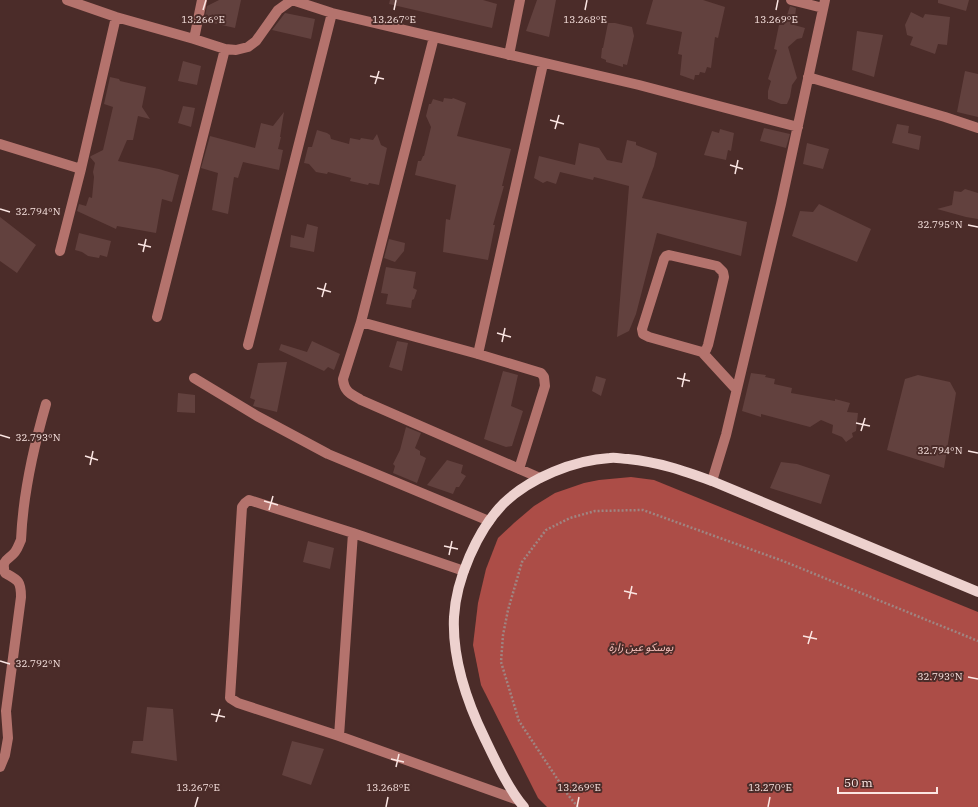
<svg xmlns="http://www.w3.org/2000/svg" width="978" height="807" viewBox="0 0 978 807" font-family="'IBM Plex Serif','Noto Sans Arabic',serif">
  <style>
    .forest { fill: #ac4d47 }
    .building { fill: #62413e }
    .lines { fill: none; stroke-linecap: round; stroke-linejoin: round }
    .path { stroke: #9f8582; stroke-width: 2.5; stroke-dasharray: 2 2; stroke-linecap: butt }
    .minor { stroke: #b4736d; stroke-width: 10 }
    .major { stroke: #edd1ce; stroke-width: 10 }
    .ticks { fill: none; stroke: #fbe6e3; stroke-width: 1.5 }
    .labels { text-anchor: middle; dominant-baseline: central; stroke-width: 4; stroke-linejoin: round; paint-order: stroke }
    .park-label { font-size: 11px; font-style: italic; fill: #f8c2bc; stroke: #4b2c29 }
    .ticks-label { font-size: 10px; text-anchor: middle; fill: #fbe6e3; stroke: #4b2c29; stroke-width: 4; stroke-linejoin: round; paint-order: stroke }
  </style>
  <rect width="100%" height="100%" fill="#4b2c29"/>
  <!-- forest -->
  <path class="forest" d="M 631,477 L 654,480 L 978,612 L 978,807 L 547,807 L 538,798 L 481,685 L 473,645 L 478,603 L 486,569 L 498,538 L 514,523 L 534,506 L 555,493 L 584,483 L 599,480 Z"/>
  <!-- building -->
  <path class="building" d="M 219,0 L 241,0 L 235,28 L 204,21 L 207,6 Z
    M 390,0 L 483,0 L 497,4 L 492,28 L 389,4 Z
    M 537,0 L 556,0 L 549,37 L 526,31 Z
    M 653,0 L 703,0 L 725,7 L 718,38 L 715,37 L 711,68 L 707,67 L 705,73 L 700,72 L 699,75 L 695,75 L 694,80 L 680,75 L 682,55 L 678,54 L 682,32 L 646,24 Z
    M 938,0 L 969,0 L 966,11 L 938,3 Z
    M 790,6 L 796,8 L 794,25 L 805,28 L 802,38 L 797,39 L 788,47 L 797,78 L 792,85 L 790,97 L 787,104 L 781,104 L 768,99 L 768,91 L 771,81 L 768,79 L 777,50 L 774,49 L 779,25 L 784,25 Z
    M 911,12 L 923,18 L 925,14 L 950,17 L 947,45 L 938,44 L 935,54 L 910,45 L 913,37 L 907,35 L 905,25 Z
    M 285,13 L 315,19 L 311,39 L 272,30 Z
    M 608,23 L 615,23 L 632,27 L 634,36 L 627,65 L 623,64 L 623,67 L 606,62 L 606,60 L 601,58 L 602,48 L 603,48 Z
    M 857,31 L 883,35 L 874,77 L 852,70 Z
    M 183,61 L 201,66 L 197,85 L 178,81 Z
    M 965,71 L 978,74 L 978,117 L 957,112 Z
    M 110,77 L 119,79 L 120,81 L 146,87 L 142,107 L 150,119 L 138,116 L 133,140 L 127,140 L 118,161 L 159,169 L 179,175 L 172,202 L 162,199 L 156,233 L 117,226 L 116,229 L 77,211 L 79,204 L 86,206 L 89,197 L 92,198 L 94,177 L 93,172 L 95,163 L 90,157 L 91,156 L 103,150 L 113,107 L 104,104 Z
    M 444,98 L 452,99 L 453,98 L 466,103 L 457,136 L 511,149 L 502,186 L 504,186 L 493,225 L 495,225 L 488,260 L 443,252 L 446,219 L 450,220 L 456,185 L 415,175 L 418,161 L 421,161 L 423,156 L 424,156 L 431,127 L 426,116 L 429,104 L 431,104 L 433,99 L 443,102 Z
    M 183,106 L 195,108 L 191,127 L 178,123 Z
    M 284,112 L 280,137 L 281,137 L 278,149 L 283,150 L 279,170 L 243,162 L 238,178 L 234,177 L 228,214 L 212,210 L 218,173 L 201,168 L 210,136 L 255,148 L 261,123 L 273,126 Z
    M 897,124 L 909,126 L 908,133 L 921,136 L 919,150 L 892,143 Z
    M 764,128 L 790,134 L 786,148 L 760,141 Z
    M 720,129 L 734,133 L 731,151 L 728,150 L 726,160 L 704,155 L 712,131 L 719,133 Z
    M 317,130 L 327,133 L 330,135 L 331,139 L 349,144 L 350,138 L 360,140 L 361,138 L 373,140 L 377,134 L 381,145 L 387,148 L 379,185 L 369,183 L 368,185 L 350,181 L 351,178 L 328,172 L 327,174 L 316,172 L 309,164 L 304,163 L 308,147 L 312,147 Z
    M 627,140 L 636,142 L 636,145 L 657,153 L 654,166 L 642,198 L 747,222 L 741,256 L 657,233 L 636,314 L 629,331 L 617,337 L 629,186 L 594,177 L 593,180 L 560,172 L 556,184 L 547,181 L 543,183 L 534,178 L 539,156 L 575,165 L 579,143 L 599,148 L 607,160 L 622,163 Z
    M 807,143 L 829,149 L 823,169 L 803,164 Z
    M 965,189 L 978,193 L 978,219 L 966,217 L 937,209 L 952,205 L 954,191 L 961,192 Z
    M 819,204 L 871,229 L 857,262 L 792,236 L 800,211 L 813,212 Z
    M 0,217 L 36,245 L 17,273 L 0,261 Z
    M 307,224 L 318,227 L 314,252 L 290,247 L 291,235 L 304,238 Z
    M 79,233 L 111,241 L 107,257 L 100,255 L 99,258 L 88,256 L 82,252 L 75,250 Z
    M 389,239 L 405,243 L 404,251 L 395,262 L 384,258 Z
    M 386,267 L 416,272 L 413,288 L 417,290 L 414,299 L 412,300 L 411,308 L 386,304 L 388,294 L 381,293 Z
    M 312,341 L 340,354 L 334,370 L 328,367 L 324,371 L 279,350 L 281,344 L 307,352 Z
    M 397,341 L 408,343 L 402,371 L 389,367 Z
    M 287,362 L 277,412 L 253,406 L 255,400 L 250,398 L 258,363 Z
    M 503,371 L 518,375 L 511,406 L 523,411 L 512,446 L 506,447 L 484,439 Z
    M 751,373 L 766,375 L 765,377 L 775,379 L 774,384 L 792,388 L 791,393 L 835,401 L 835,399 L 850,403 L 847,412 L 858,413 L 856,431 L 852,433 L 853,437 L 846,442 L 842,437 L 832,433 L 833,425 L 821,420 L 810,427 L 761,414 L 761,417 L 742,411 Z
    M 918,375 L 950,382 L 956,393 L 944,468 L 887,450 L 905,379 Z
    M 596,376 L 606,379 L 601,396 L 592,391 Z
    M 178,393 L 195,395 L 195,413 L 177,412 Z
    M 406,427 L 421,433 L 415,448 L 420,451 L 420,455 L 426,458 L 417,483 L 393,473 L 395,466 L 393,464 L 400,450 Z
    M 447,460 L 463,465 L 461,473 L 466,476 L 459,487 L 456,487 L 453,494 L 427,485 Z
    M 781,462 L 797,464 L 830,475 L 821,504 L 770,488 Z
    M 308,541 L 334,548 L 330,569 L 303,562 Z
    M 147,707 L 173,709 L 177,761 L 131,753 L 133,741 L 143,741 Z
    M 292,741 L 324,749 L 311,785 L 282,775 Z"/>
  <g class="lines">
    <!-- path -->
    <path class="path" d="M 578,807 L 568,795 L 519,721 L 501,662 L 503,635 L 508,610 L 522,562 L 546,530 L 570,518 L 595,511 L 643,510 L 783,561 L 978,641"/>
    <!-- minor -->
    <path class="minor" d="M 67,0 L 116,17 L 194,39 L 225,49 L 236,50 L 248,47 L 256,41 L 278,10 L 292,0
      M 292,0 L 332,13 L 639,85 L 798,127
      M 791,0 L 823,8
      M 434,37 L 361,322 L 343,379 C 344,392 351,394 361,400 L 540,478
      M 194,39 L 202,0
      M 509,55 L 520,0
      M 808,77 L 945,117 L 978,128
      M 0,144 L 81,169
      M 60,251 L 81,169 L 116,17
      M 669,255 L 717,266 L 723,272 L 724,277 L 708,345 L 706,350 L 702,352 L 649,337 L 643,334 L 642,329 L 664,259 L 666,256 Z
      M 157,317 L 225,49
      M 361,322 L 478,354 L 541,373 L 544,377 L 545,386 L 519,469
      M 248,345 L 332,13
      M 702,352 L 736,389
      M 478,354 L 543,64
      M 194,378 L 257,416 L 328,454 L 489,521
      M 712,481 L 726,435 L 781,204 L 825,0
      M 464,571 L 353,533 L 249,500 L 245,503 L 242,507 L 230,698 L 238,703 L 339,736 L 518,800
      M 339,736 L 353,533
      M 0,767 L 5,755 L 8,738 L 6,711 L 21,597 C 21,581 18,580 5,573 C 1,559 8,561 15,552 C 18,548 19,544 21,540 C 23,493 33,449 46,404"/>
    <!-- major -->
    <path class="major" d="M 524,807 C 509,790 495,760 485,739 C 467,702 452,660 454,617 C 456,580 477,530 504,503 C 530,478 574,460 610,458 C 616,457 622,459 628,459 C 659,462 684,471 712,481 L 978,592"/>
  </g>
  <!-- ticks -->
  <path class="ticks" d="M 203,10 L 206,0M 394,10 L 396,0M 585,10 L 587,0M 776,10 L 778,0M 370,76 L 384,79M 375,84 L 379,71M 550,120 L 564,124M 555,129 L 559,115M 730,165 L 743,169M 735,174 L 738,160M 0,209 L 10,212M 968,225 L 978,227M 138,244 L 151,247M 143,252 L 146,239M 317,288 L 331,292M 322,297 L 326,283M 497,333 L 511,337M 502,342 L 505,328M 677,378 L 690,381M 682,387 L 685,373M 856,423 L 870,426M 861,431 L 865,418M 0,435 L 10,438M 968,451 L 978,453M 85,456 L 98,460M 90,465 L 93,451M 264,501 L 278,505M 269,510 L 273,496M 444,546 L 458,549M 449,555 L 452,541M 624,591 L 637,594M 629,599 L 632,586M 803,636 L 817,639M 808,644 L 812,631M 0,661 L 10,664M 968,677 L 978,679M 211,714 L 225,717M 216,722 L 220,709M 391,759 L 404,762M 396,767 L 399,754M 195,807 L 198,797M 386,807 L 388,797M 577,807 L 579,797M 768,807 L 770,797"/>
  <g class="labels">
    <!-- park labels -->
    <g class="park-label">
      <text x="641" y="647">بوسكو عين زارة</text>
    </g>
  </g>
  <g class="ticks-label">
    <text x="776" y="23">13.269°E</text>
    <text x="203" y="23">13.266°E</text>
    <text x="394" y="23">13.267°E</text>
    <text x="585" y="23">13.268°E</text>
    <text x="38" y="215">32.794°N</text>
    <text x="940" y="228">32.795°N</text>
    <text x="38" y="441">32.793°N</text>
    <text x="940" y="454">32.794°N</text>
    <text x="38" y="667">32.792°N</text>
    <text x="940" y="680">32.793°N</text>
    <text x="198" y="791">13.267°E</text>
    <text x="388" y="791">13.268°E</text>
    <text x="579" y="791">13.269°E</text>
    <text x="770" y="791">13.270°E</text>
  </g>
  <!-- scale -->
  <path d="M838 787v6h99v-6" fill="none" stroke="#fbe6e3" stroke-width="2"/>
  <text x="844" y="787" font-size="12" fill="#fbe6e3" stroke="#4b2c29" stroke-width="3" paint-order="stroke">50 m</text>
</svg>
